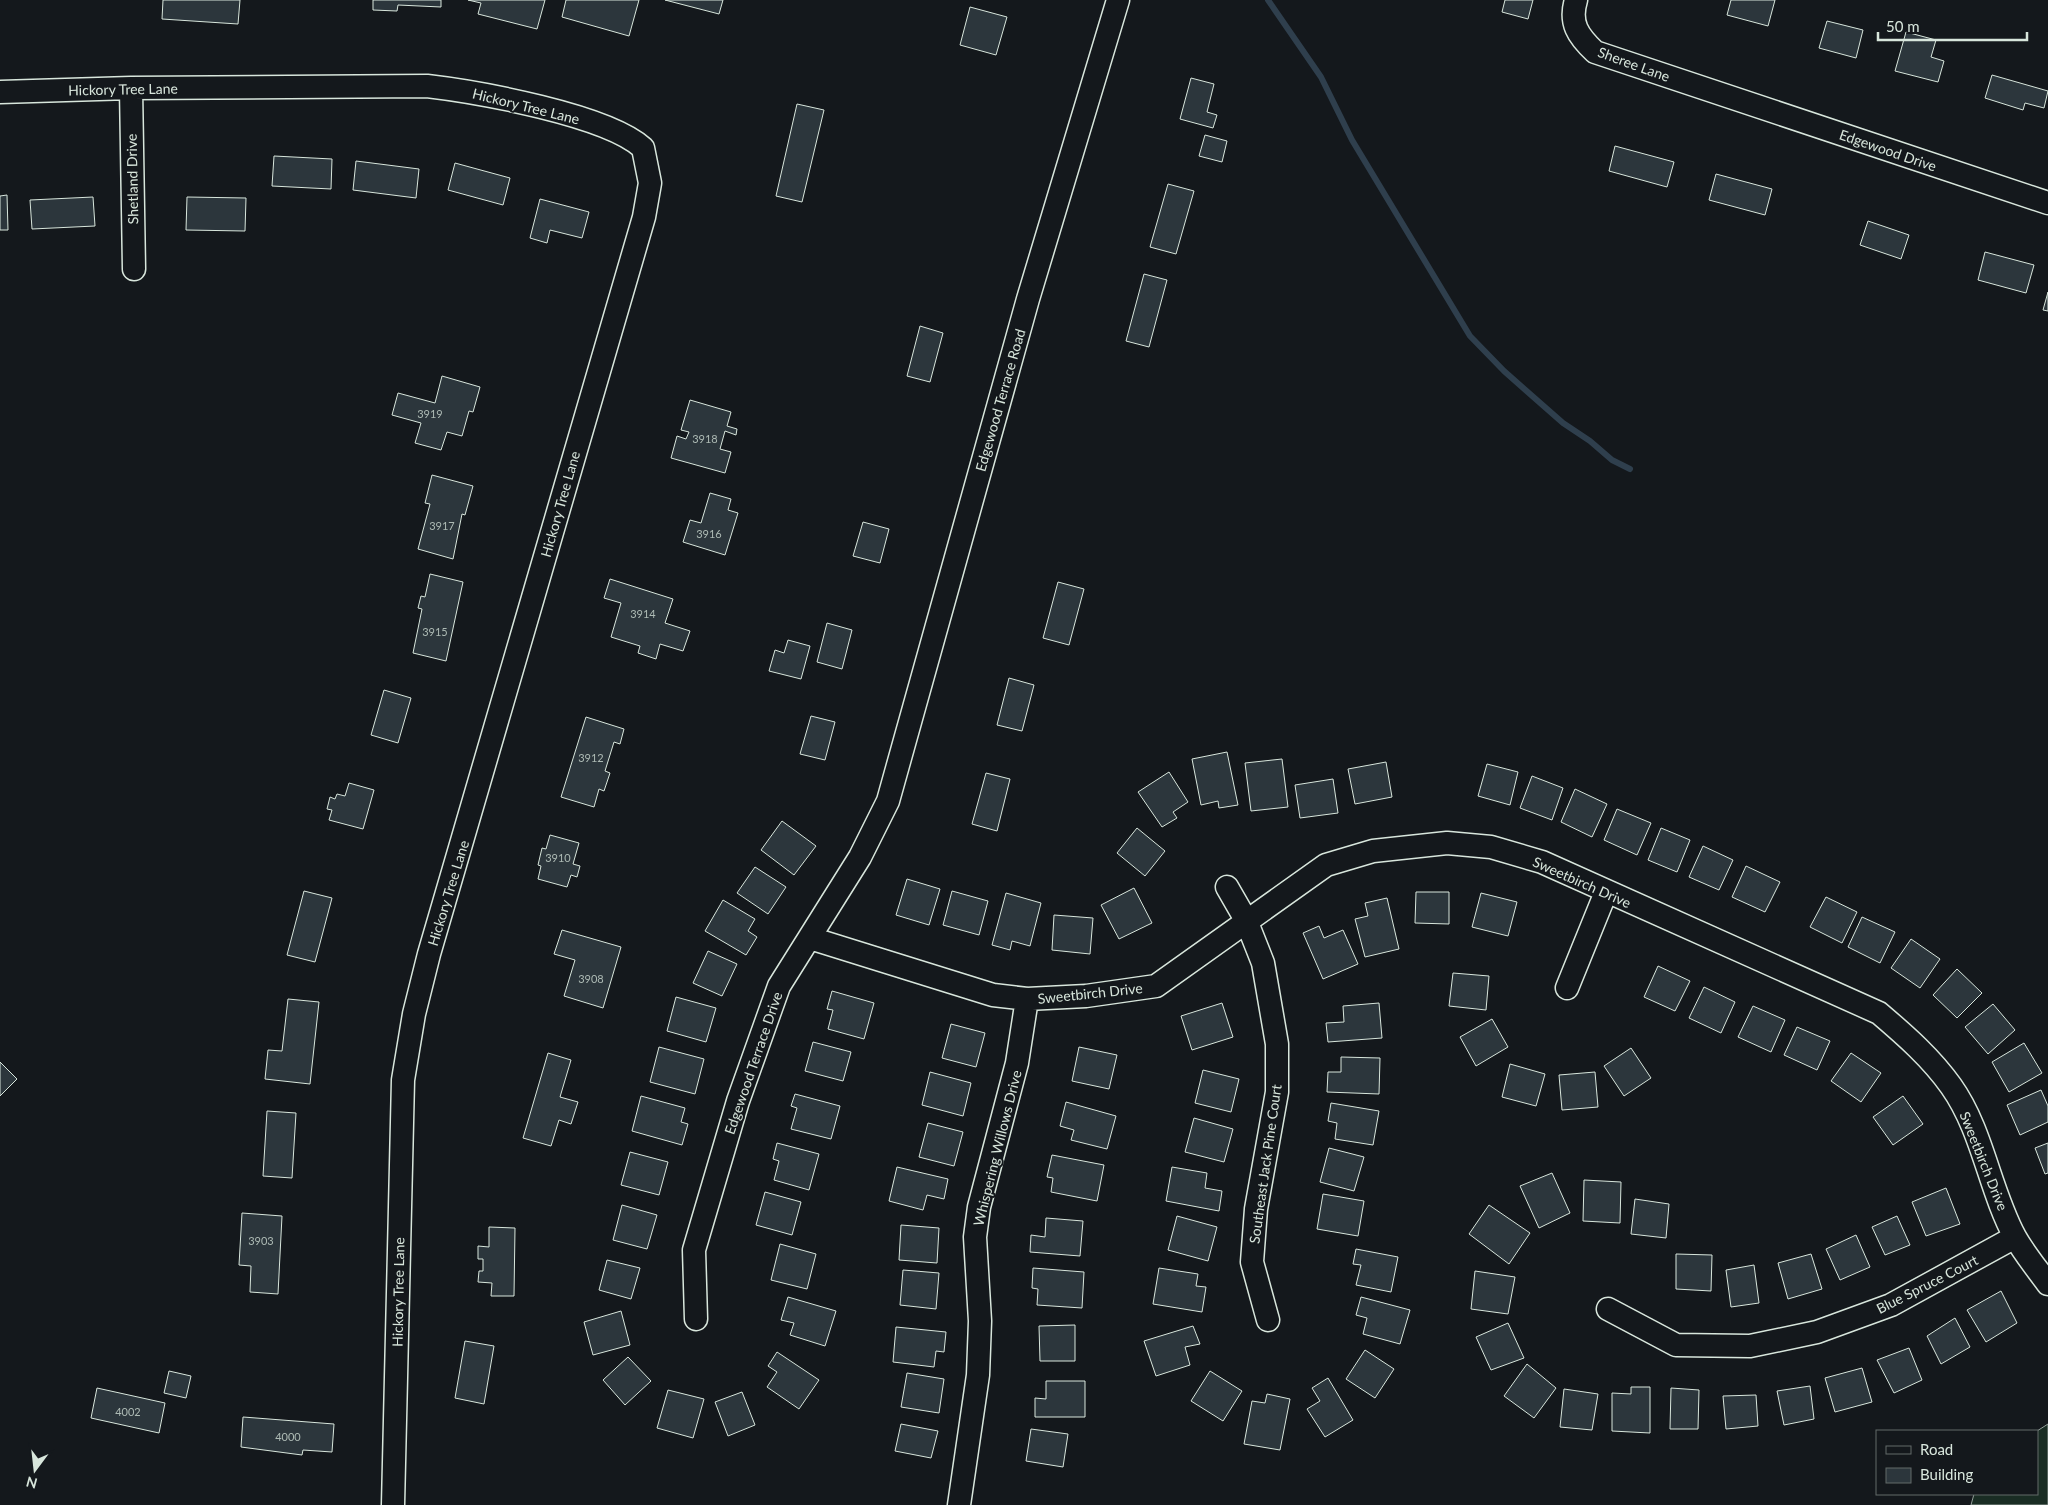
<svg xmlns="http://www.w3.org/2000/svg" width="2048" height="1505" viewBox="0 0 2048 1505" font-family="Lato,sans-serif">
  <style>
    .green { fill: #1a2d24; stroke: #939e99 }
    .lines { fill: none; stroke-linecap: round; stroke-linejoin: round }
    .stream { stroke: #2f3f4d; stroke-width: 6 }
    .building { fill: #2c363c; stroke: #d8e6dc }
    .minor-casing { stroke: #d8e6dc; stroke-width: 25 }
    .minor { stroke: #14181c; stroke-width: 22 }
    .labels { text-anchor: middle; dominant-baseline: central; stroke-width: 4; stroke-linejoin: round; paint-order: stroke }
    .number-label { font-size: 11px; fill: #adbab4 }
    .street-label { font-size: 14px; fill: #d8e6dc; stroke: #14181c }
  </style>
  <rect width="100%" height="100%" fill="#14181c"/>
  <!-- green -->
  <path class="green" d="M 2048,1424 L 2048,1505 L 1971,1505 L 1974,1494 L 2037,1494 L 2037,1431 Z"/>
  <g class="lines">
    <!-- stream -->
    <path class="stream" d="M 1268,0 L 1321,77 L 1352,140 L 1470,336 L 1504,371 L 1563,423 L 1590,441 L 1612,460 L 1630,469"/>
  </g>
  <!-- building -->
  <path class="building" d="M 163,0 L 240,0 L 238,24 L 162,19 Z
    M 373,0 L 441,0 L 441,7 L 398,5 L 397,11 L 373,10 Z
    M 468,0 L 545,0 L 537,29 L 478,14 L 481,3 Z
    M 566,0 L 639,0 L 629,36 L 562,17 Z
    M 665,0 L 723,0 L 719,14 Z
    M 1505,0 L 1533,0 L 1528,19 L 1502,12 Z
    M 1731,0 L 1775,0 L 1768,26 L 1727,15 Z
    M 970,7 L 1007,17 L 996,55 L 960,45 Z
    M 1827,21 L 1863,30 L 1856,58 L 1819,48 Z
    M 1906,32 L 1936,40 L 1931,57 L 1944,61 L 1938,82 L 1895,71 Z
    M 1992,75 L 2048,91 L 2044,108 L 2025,103 L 2023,110 L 1985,98 Z
    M 1191,78 L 1214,84 L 1207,112 L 1217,115 L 1213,128 L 1180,119 Z
    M 797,104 L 824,110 L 802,202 L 776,196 Z
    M 1205,135 L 1227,141 L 1222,162 L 1199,156 Z
    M 1615,146 L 1674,162 L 1667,187 L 1609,171 Z
    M 274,156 L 332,159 L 331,189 L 272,186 Z
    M 356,161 L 419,169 L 416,198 L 353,190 Z
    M 455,163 L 510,178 L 503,205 L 448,190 Z
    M 1716,174 L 1772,189 L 1765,215 L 1709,200 Z
    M 1168,184 L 1194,191 L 1176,254 L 1150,247 Z
    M 7,195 L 8,230 L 0,230 L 0,196 Z
    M 93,197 L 95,226 L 32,229 L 30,200 Z
    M 187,197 L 246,198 L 245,231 L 186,230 Z
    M 540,199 L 589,212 L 582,238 L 550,230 L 547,243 L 530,238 Z
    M 1868,221 L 1909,235 L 1901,259 L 1860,245 Z
    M 1985,252 L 2034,265 L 2026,293 L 1978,280 Z
    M 1144,274 L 1167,280 L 1149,347 L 1126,341 Z
    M 2048,292 L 2048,311 L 2043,310 Z
    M 920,326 L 943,333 L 930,382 L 907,376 Z
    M 442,376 L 480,387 L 473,412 L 469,411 L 462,436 L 447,432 L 441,450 L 415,443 L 421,423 L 392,415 L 398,393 L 435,403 Z
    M 690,400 L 731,412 L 727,426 L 737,429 L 736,435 L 725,431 L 720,449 L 731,452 L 725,473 L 671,458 L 677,436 L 686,439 L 689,432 L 681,430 Z
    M 432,475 L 473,486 L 465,515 L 462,514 L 453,559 L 418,549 L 430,504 L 425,503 Z
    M 710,493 L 731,499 L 728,510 L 738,513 L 725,555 L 683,542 L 690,520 L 701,523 Z
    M 863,522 L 889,529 L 880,563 L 853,556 Z
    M 430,574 L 463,582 L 446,661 L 413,653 L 422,609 L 418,608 L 421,596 L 425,597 Z
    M 610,579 L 673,599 L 665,623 L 690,631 L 683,651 L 660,644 L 656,659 L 638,653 L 640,646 L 611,637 L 621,603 L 604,598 Z
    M 1058,582 L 1084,589 L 1069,645 L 1043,638 Z
    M 827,623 L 852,630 L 842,669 L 817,662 Z
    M 788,640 L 810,646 L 801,679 L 769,671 L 775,650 L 784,653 Z
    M 1009,678 L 1034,685 L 1022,731 L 997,725 Z
    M 384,690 L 411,698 L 398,743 L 371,735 Z
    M 811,716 L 835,722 L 825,760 L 800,754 Z
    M 586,717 L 624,729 L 620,744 L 614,742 L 605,771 L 610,773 L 604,791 L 599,789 L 594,807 L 561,797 Z
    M 1227,752 L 1238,805 L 1219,808 L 1218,801 L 1201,805 L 1192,759 Z
    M 1282,759 L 1288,807 L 1251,811 L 1245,763 Z
    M 1386,762 L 1392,797 L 1355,804 L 1348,769 Z
    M 1487,764 L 1518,772 L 1510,805 L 1478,796 Z
    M 1169,772 L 1188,802 L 1173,812 L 1177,818 L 1162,827 L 1138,792 Z
    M 986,773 L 1010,779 L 997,831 L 972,824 Z
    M 1532,776 L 1563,788 L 1552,820 L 1520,808 Z
    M 1333,779 L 1338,813 L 1300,818 L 1295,785 Z
    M 349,783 L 374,790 L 363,829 L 329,820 L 332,810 L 327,809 L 330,797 L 335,799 L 337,794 L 345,796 Z
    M 1575,789 L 1607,804 L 1592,837 L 1561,822 Z
    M 1617,809 L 1651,823 L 1637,855 L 1604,840 Z
    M 782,821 L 816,846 L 794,875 L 761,850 Z
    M 1137,828 L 1165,851 L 1145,876 L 1117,853 Z
    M 1661,828 L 1690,840 L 1677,872 L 1648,860 Z
    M 550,835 L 579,843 L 573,864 L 580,866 L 577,877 L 571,875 L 567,887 L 538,879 L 541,866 L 538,865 L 542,848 L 546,849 Z
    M 1703,846 L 1733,860 L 1719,890 L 1689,877 Z
    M 1746,866 L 1780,882 L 1765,912 L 1732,897 Z
    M 755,867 L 786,887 L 768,914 L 737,893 Z
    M 907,879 L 940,889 L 929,925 L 896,915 Z
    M 1134,888 L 1152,923 L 1119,939 L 1101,905 Z
    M 304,891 L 332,898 L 315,962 L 287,955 Z
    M 952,891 L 988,901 L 979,935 L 943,925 Z
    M 1416,892 L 1449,892 L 1449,924 L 1415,923 Z
    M 1006,893 L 1041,903 L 1030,946 L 1012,941 L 1010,950 L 992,945 Z
    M 1481,893 L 1517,902 L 1508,936 L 1472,927 Z
    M 1826,897 L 1857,912 L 1842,943 L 1810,927 Z
    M 1387,898 L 1399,949 L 1365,957 L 1355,919 L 1368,916 L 1365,903 Z
    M 723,900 L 755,919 L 748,931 L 757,937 L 746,955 L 705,931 Z
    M 1054,915 L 1093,918 L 1090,954 L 1052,950 Z
    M 1862,917 L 1895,932 L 1880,963 L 1848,947 Z
    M 1319,926 L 1324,938 L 1343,930 L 1358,964 L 1323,979 L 1303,933 Z
    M 562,930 L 621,947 L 603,1008 L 564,996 L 575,960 L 554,954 Z
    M 1911,939 L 1940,959 L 1920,988 L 1891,968 Z
    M 708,951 L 737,964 L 722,996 L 693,983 Z
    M 1658,966 L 1690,981 L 1675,1011 L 1644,997 Z
    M 1957,969 L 1982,993 L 1957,1018 L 1933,995 Z
    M 1453,973 L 1489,976 L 1486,1010 L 1449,1006 Z
    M 1704,987 L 1735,1002 L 1721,1033 L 1689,1018 Z
    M 832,991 L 874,1003 L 864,1039 L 828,1029 L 833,1010 L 827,1009 Z
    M 676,997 L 716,1008 L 706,1042 L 667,1031 Z
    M 288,999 L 319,1002 L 310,1084 L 265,1079 L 268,1050 L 282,1051 Z
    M 1222,1003 L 1233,1037 L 1192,1050 L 1181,1016 Z
    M 1379,1003 L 1382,1038 L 1328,1042 L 1326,1023 L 1344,1022 L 1343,1006 Z
    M 1993,1004 L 2015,1030 L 1988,1054 L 1965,1027 Z
    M 1753,1006 L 1785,1020 L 1771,1052 L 1738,1037 Z
    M 1492,1019 L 1508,1047 L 1476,1066 L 1460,1037 Z
    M 951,1024 L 985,1033 L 976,1067 L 942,1058 Z
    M 1797,1027 L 1830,1041 L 1817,1070 L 1784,1055 Z
    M 813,1042 L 851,1052 L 843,1081 L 805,1071 Z
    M 2024,1043 L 2042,1073 L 2009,1092 L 1992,1062 Z
    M 659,1047 L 704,1059 L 695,1094 L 650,1082 Z
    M 1079,1047 L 1117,1055 L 1109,1089 L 1072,1081 Z
    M 1631,1048 L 1651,1078 L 1624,1096 L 1604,1066 Z
    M 548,1053 L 571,1060 L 560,1097 L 578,1102 L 571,1124 L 559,1120 L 551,1146 L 523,1138 Z
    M 1851,1053 L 1881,1073 L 1861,1102 L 1831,1081 Z
    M 1341,1057 L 1380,1058 L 1379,1094 L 1327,1092 L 1328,1072 L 1341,1072 Z
    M 0,1062 L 17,1079 L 0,1096 Z
    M 1510,1064 L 1545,1074 L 1536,1106 L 1502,1097 Z
    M 1203,1070 L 1239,1079 L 1231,1112 L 1195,1103 Z
    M 930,1072 L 971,1083 L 963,1116 L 922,1105 Z
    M 1595,1072 L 1598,1107 L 1562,1110 L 1559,1075 Z
    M 2041,1090 L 2048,1106 L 2048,1122 L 2020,1135 L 2007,1105 Z
    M 795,1094 L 840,1106 L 831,1139 L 791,1129 L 797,1108 L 791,1106 Z
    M 641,1096 L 685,1108 L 681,1122 L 688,1124 L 682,1145 L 632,1131 Z
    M 1903,1096 L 1923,1124 L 1893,1145 L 1873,1117 Z
    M 1066,1102 L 1116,1116 L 1107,1149 L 1071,1140 L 1074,1130 L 1060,1126 Z
    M 1331,1103 L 1379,1111 L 1373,1145 L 1335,1139 L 1337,1123 L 1328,1121 Z
    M 267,1111 L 296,1113 L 292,1178 L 263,1176 Z
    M 1194,1118 L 1233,1129 L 1224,1162 L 1185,1152 Z
    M 928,1123 L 963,1132 L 954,1166 L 919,1157 Z
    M 777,1143 L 819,1154 L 809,1190 L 774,1180 L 779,1161 L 773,1159 Z
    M 2048,1143 L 2048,1173 L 2045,1174 L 2035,1148 Z
    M 1329,1148 L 1364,1157 L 1354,1191 L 1320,1182 Z
    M 630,1152 L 668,1162 L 659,1195 L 621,1185 Z
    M 1052,1155 L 1104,1165 L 1097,1201 L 1051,1192 L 1053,1178 L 1047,1177 Z
    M 897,1167 L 948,1179 L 944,1199 L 927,1195 L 923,1210 L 889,1201 Z
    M 1172,1167 L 1207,1173 L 1205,1188 L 1222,1191 L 1219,1211 L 1166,1201 Z
    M 1552,1173 L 1570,1213 L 1539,1228 L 1520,1186 Z
    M 1584,1180 L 1621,1182 L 1620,1223 L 1583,1221 Z
    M 1946,1188 L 1960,1224 L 1926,1236 L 1912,1202 Z
    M 765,1192 L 801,1202 L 792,1235 L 756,1225 Z
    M 1323,1194 L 1364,1201 L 1358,1236 L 1317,1229 Z
    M 1635,1199 L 1669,1204 L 1666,1238 L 1631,1234 Z
    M 622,1205 L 657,1215 L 647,1249 L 613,1240 Z
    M 1489,1205 L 1530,1233 L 1509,1264 L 1469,1234 Z
    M 242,1213 L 282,1216 L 278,1294 L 250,1292 L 251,1266 L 239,1265 Z
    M 1177,1216 L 1217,1227 L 1208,1261 L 1168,1250 Z
    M 1897,1216 L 1910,1245 L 1885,1255 L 1872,1227 Z
    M 1046,1218 L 1083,1221 L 1080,1256 L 1030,1252 L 1031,1235 L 1045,1237 Z
    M 901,1225 L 939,1228 L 937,1263 L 899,1260 Z
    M 489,1227 L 515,1228 L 514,1296 L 491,1296 L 492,1283 L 478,1282 L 479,1271 L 483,1271 L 483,1259 L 478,1259 L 478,1246 L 489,1247 Z
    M 1856,1235 L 1870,1267 L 1840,1280 L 1826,1249 Z
    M 780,1244 L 816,1254 L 807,1289 L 771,1280 Z
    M 1356,1249 L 1398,1257 L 1391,1292 L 1356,1285 L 1361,1265 L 1353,1264 Z
    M 1676,1254 L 1712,1255 L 1711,1291 L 1676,1289 Z
    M 1811,1254 L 1822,1289 L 1788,1299 L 1778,1263 Z
    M 607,1260 L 640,1268 L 631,1299 L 599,1290 Z
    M 1754,1265 L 1759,1303 L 1731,1307 L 1726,1270 Z
    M 1033,1268 L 1084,1272 L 1082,1308 L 1037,1305 L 1038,1289 L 1032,1288 Z
    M 1159,1268 L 1198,1274 L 1196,1286 L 1206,1287 L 1202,1312 L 1153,1304 Z
    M 903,1270 L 939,1273 L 936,1309 L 900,1305 Z
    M 1475,1271 L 1515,1277 L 1508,1314 L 1471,1309 Z
    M 2001,1291 L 2017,1323 L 1986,1342 L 1967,1310 Z
    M 788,1297 L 836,1311 L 825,1346 L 790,1335 L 794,1323 L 781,1320 Z
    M 1361,1297 L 1410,1310 L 1400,1344 L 1363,1334 L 1367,1318 L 1356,1315 Z
    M 621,1311 L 630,1345 L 593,1355 L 584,1322 Z
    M 1955,1318 L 1970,1347 L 1941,1364 L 1927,1336 Z
    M 1508,1323 L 1524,1358 L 1491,1370 L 1476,1337 Z
    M 1075,1325 L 1075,1361 L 1040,1361 L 1039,1326 Z
    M 1193,1326 L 1200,1344 L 1185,1347 L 1190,1365 L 1156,1376 L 1144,1341 Z
    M 896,1327 L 946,1332 L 944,1352 L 936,1351 L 934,1367 L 893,1362 Z
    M 465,1341 L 494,1346 L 484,1404 L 455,1398 Z
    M 1909,1348 L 1922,1380 L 1894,1393 L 1877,1360 Z
    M 1365,1350 L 1394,1369 L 1375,1398 L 1346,1379 Z
    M 777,1352 L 819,1380 L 799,1409 L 767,1387 L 777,1372 L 768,1366 Z
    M 628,1357 L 651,1381 L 625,1405 L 603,1380 Z
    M 1527,1364 L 1556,1388 L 1534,1418 L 1504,1396 Z
    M 1862,1368 L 1872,1402 L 1835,1412 L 1825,1378 Z
    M 169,1371 L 191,1376 L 186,1398 L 164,1393 Z
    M 1210,1371 L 1242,1391 L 1223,1421 L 1191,1401 Z
    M 907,1373 L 944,1379 L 939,1413 L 901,1407 Z
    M 1328,1378 L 1353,1420 L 1325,1437 L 1307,1409 L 1320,1401 L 1312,1388 Z
    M 1046,1381 L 1085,1381 L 1085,1417 L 1035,1417 L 1035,1398 L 1046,1399 Z
    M 1810,1386 L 1814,1419 L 1784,1425 L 1777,1391 Z
    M 1631,1387 L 1650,1387 L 1650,1433 L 1612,1431 L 1612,1393 L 1631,1394 Z
    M 97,1388 L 165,1403 L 159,1433 L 91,1418 Z
    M 1671,1388 L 1699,1390 L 1698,1429 L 1670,1429 Z
    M 1564,1389 L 1598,1394 L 1592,1430 L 1560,1427 Z
    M 668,1390 L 704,1399 L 693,1438 L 657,1428 Z
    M 742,1392 L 755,1425 L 728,1436 L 715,1402 Z
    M 1267,1394 L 1290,1399 L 1280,1450 L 1244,1444 L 1252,1401 L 1265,1403 Z
    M 1756,1395 L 1758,1426 L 1726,1429 L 1723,1396 Z
    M 243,1417 L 334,1424 L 332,1452 L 303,1450 L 302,1455 L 241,1447 Z
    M 901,1424 L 938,1431 L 931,1458 L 895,1451 Z
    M 1031,1429 L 1068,1434 L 1063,1467 L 1026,1461 Z"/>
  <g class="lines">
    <defs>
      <path id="minor" d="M 1576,0 C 1569,23 1578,36 1595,52 L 2048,203
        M 131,88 L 134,269
        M 0,92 L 131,88 L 427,86 C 478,92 607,115 643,148 L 650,183 L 644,217 L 429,954 L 414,1014 L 403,1080 L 393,1505
        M 1227,887 L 1246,920 L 1263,963 L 1277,1044 L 1277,1092 L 1256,1209 L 1252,1262 L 1268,1320
        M 810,938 L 993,995 L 1027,999 L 1086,996 L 1156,986 L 1326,865 L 1373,851 L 1447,843 L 1491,847 L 1542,862 L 1879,1013 C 1906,1036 1931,1058 1951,1086 C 1983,1131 1989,1189 2015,1237 C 2024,1253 2037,1269 2048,1284
        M 1567,988 L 1606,892
        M 1608,1309 L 1676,1345 L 1750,1346 L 1817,1332 L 1891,1305 L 2015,1237
        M 696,1319 L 694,1250 L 738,1101 L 779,986 L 860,857 L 888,801 L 1028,299 L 1118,0
        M 959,1505 L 978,1375 L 980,1321 L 975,1237 L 979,1207 L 1017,1063 L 1027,999"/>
    </defs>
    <!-- minor casing -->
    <use href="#minor" class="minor-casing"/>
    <!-- minor -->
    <use href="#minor" class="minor"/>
  </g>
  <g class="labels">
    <!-- number labels -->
    <g class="number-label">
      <text x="430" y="413">3919</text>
      <text x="705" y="438">3918</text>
      <text x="442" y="525">3917</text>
      <text x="709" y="533">3916</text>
      <text x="643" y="613">3914</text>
      <text x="435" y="631">3915</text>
      <text x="591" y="757">3912</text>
      <text x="558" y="857">3910</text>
      <text x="591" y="978">3908</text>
      <text x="261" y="1240">3903</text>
      <text x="128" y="1411">4002</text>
      <text x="288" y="1436">4000</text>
    </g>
    <!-- street labels -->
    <g class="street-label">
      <text transform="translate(1634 64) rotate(20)">Sheree Lane</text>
      <text transform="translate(123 89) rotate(-1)">Hickory Tree Lane</text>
      <text transform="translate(526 106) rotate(14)">Hickory Tree Lane</text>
      <text transform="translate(1888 150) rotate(19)">Edgewood Drive</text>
      <text transform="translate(132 179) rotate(-91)">Shetland Drive</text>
      <text transform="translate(1000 400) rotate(-74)">Edgewood Terrace Road</text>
      <text transform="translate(560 504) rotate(-74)">Hickory Tree Lane</text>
      <text transform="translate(1582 882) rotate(24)">Sweetbirch Drive</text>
      <text transform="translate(448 893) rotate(-73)">Hickory Tree Lane</text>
      <text transform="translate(1090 993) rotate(-6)">Sweetbirch Drive</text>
      <text transform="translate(753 1063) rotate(-71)">Edgewood Terrace Drive</text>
      <text transform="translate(997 1148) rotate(-76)">Whispering Willows Drive</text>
      <text transform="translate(1984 1161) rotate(68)">Sweetbirch Drive</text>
      <text transform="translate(1265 1164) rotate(-82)">Southeast Jack Pine Court</text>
      <text transform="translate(1927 1284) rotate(-27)">Blue Spruce Court</text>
      <text transform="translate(398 1292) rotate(-89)">Hickory Tree Lane</text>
    </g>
  </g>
  <!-- legend -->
  <rect x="1876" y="1430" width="162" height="65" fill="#14181c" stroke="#626a69"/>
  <rect x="1886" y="1446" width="25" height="8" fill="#14181c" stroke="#626a69"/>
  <text x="1920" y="1455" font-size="15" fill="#d8e6dc">Road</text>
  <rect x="1886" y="1468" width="25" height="15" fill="#2c363c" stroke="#626a69"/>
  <text x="1920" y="1480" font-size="15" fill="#d8e6dc">Building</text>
  <!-- north arrow -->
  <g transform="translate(35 1470) rotate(195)" stroke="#14181c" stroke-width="4" paint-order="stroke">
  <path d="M0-4L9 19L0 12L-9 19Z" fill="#d8e6dc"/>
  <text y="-8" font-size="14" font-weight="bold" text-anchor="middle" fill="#d8e6dc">N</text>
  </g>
  <!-- scale -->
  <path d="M1878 32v8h149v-8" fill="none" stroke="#d8e6dc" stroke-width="2.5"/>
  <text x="1886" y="32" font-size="15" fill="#d8e6dc" stroke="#14181c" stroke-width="4" paint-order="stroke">50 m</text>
</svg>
